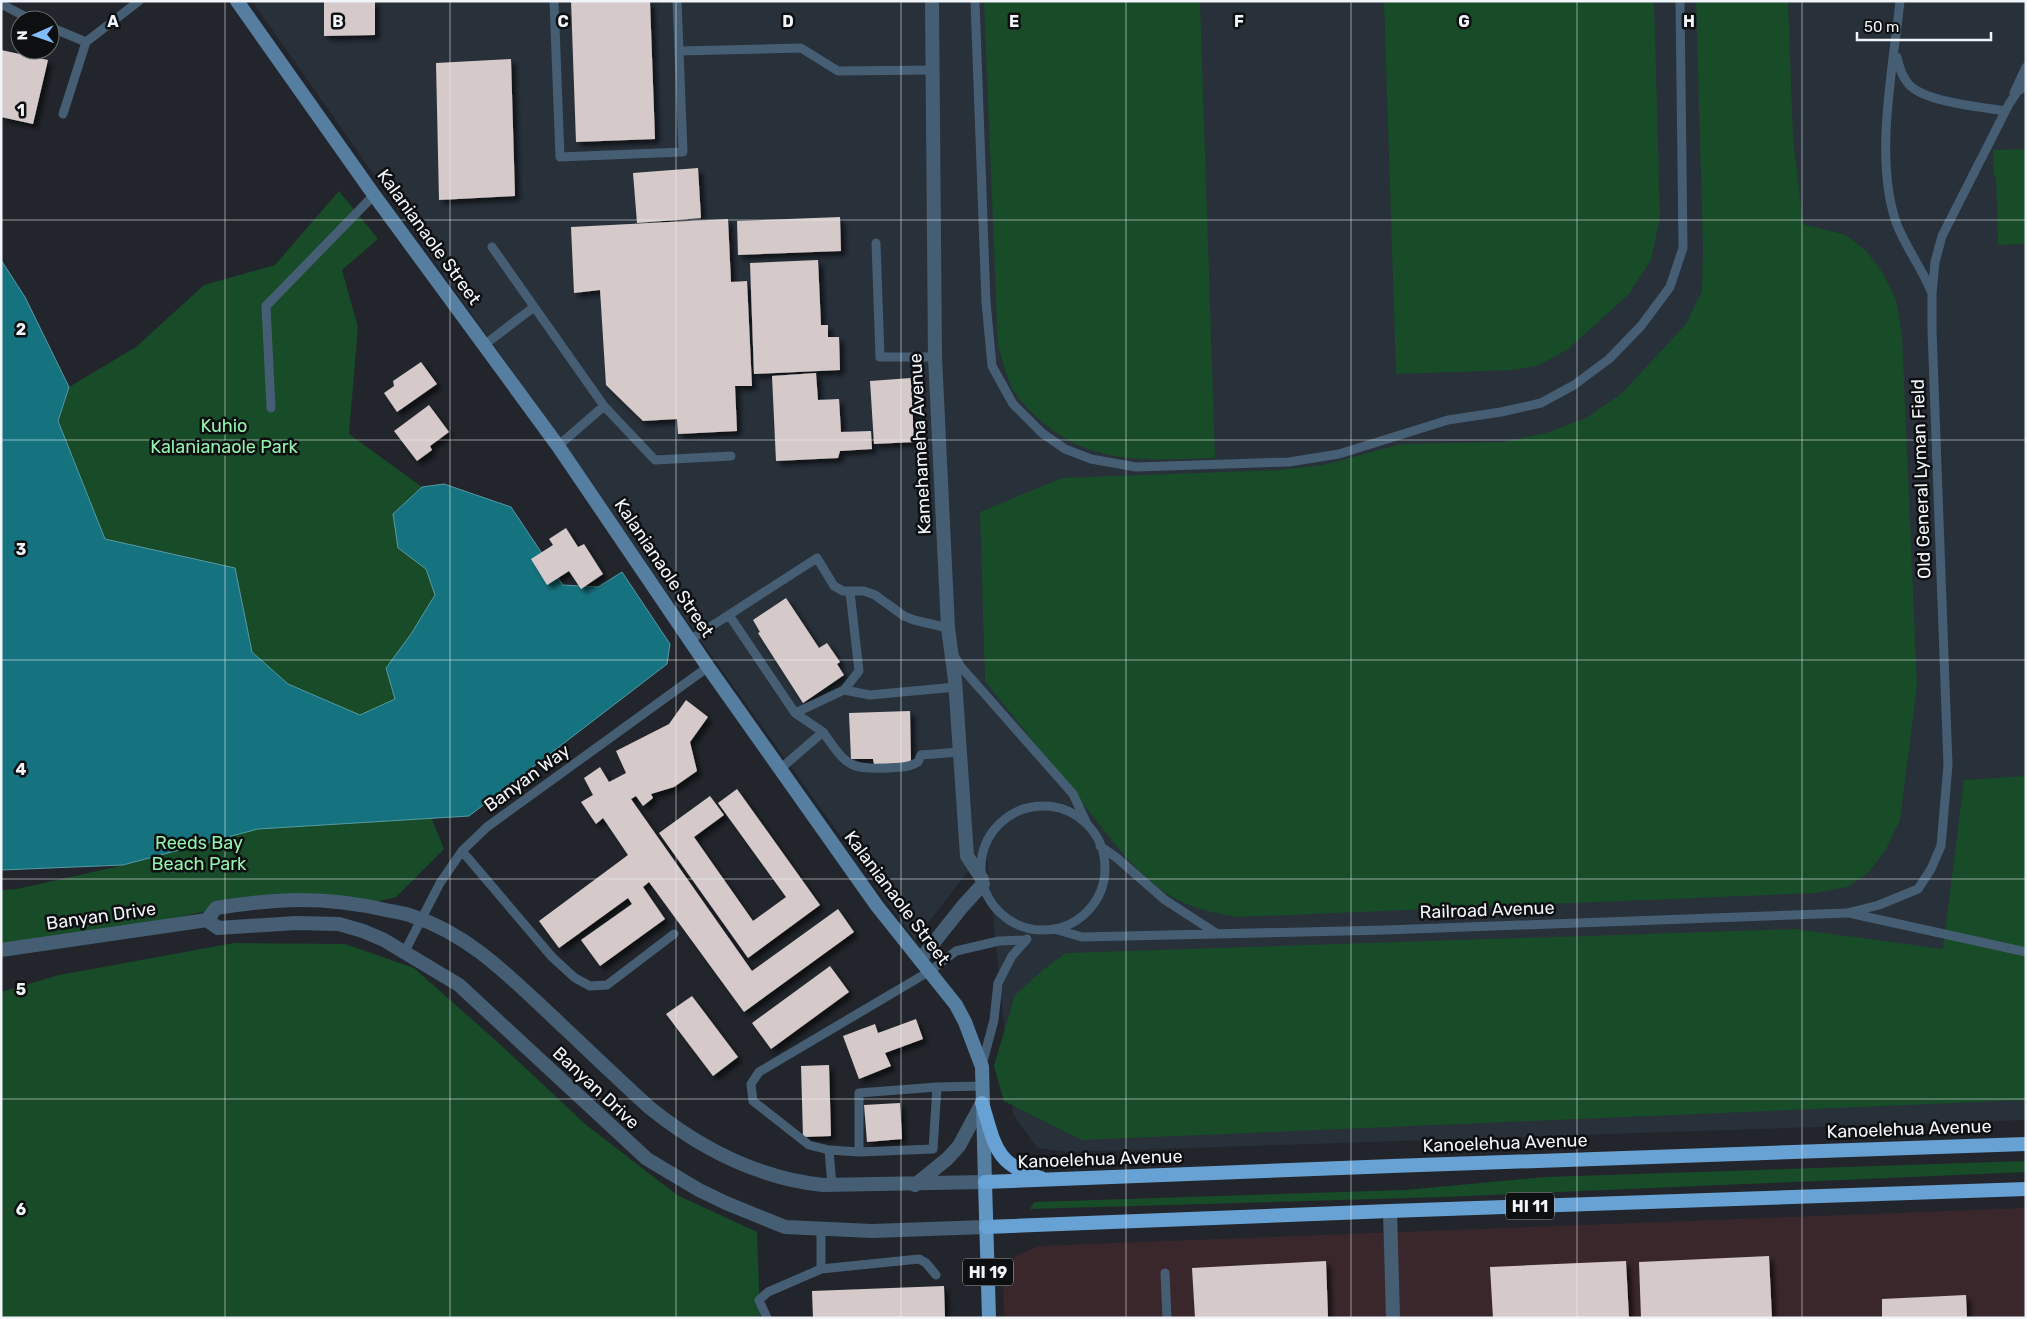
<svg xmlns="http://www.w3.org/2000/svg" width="2027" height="1319" viewBox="0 0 2027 1319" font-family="Rubik,sans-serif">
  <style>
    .commercial { fill: #3a272c }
    .built { fill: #28303a }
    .green { fill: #184b28 }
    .water { fill: #157380; stroke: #579aa4 }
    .building { fill: #d5cac9; filter: url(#shadow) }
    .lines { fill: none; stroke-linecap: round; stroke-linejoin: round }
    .service { stroke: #465e74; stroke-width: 9 }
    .minor { stroke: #465e74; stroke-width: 14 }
    .tertiary { stroke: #465e74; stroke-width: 14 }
    .secondary { stroke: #567ea1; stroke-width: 14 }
    .primary { stroke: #6296c3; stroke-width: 14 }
    .trunk { stroke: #68a1d3; stroke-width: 14 }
    .grid { fill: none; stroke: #f1f4f8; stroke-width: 1; stroke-opacity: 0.55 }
    .labels { text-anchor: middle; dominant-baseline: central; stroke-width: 5; stroke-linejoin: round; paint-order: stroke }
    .shield { fill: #0d0f11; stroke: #adafb3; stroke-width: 1 }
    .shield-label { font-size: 16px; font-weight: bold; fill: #f1f4f8 }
    .street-label { font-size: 18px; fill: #f1f4f8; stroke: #0d0f11 }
    .park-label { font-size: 18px; fill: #94f2ac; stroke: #0d0f11 }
    .grid-label { font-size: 16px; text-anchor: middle; font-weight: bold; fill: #f1f4f8; stroke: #0d0f11; stroke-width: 5; stroke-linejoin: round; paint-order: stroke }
  </style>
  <defs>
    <filter id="shadow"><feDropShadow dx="4.5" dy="4.5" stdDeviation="2.5" flood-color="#0009"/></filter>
  </defs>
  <rect width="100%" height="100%" fill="#22262c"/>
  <!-- commercial -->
  <path class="commercial" d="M 2026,1208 L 2026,1318 L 1004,1318 L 1003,1281 L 1015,1257 L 1038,1246 Z"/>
  <!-- built -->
  <path class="built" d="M 252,1 L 2026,1 L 2026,1120 L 1067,1152 L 1037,1148 L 1013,1114 L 986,848 L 915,940 L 716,662 Z"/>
  <!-- green -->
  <path class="green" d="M 984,1 L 1200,1 L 1215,458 C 1154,460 1098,466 1047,426 C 1035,416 1021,403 1013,390 C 1006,377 1003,360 998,347 Z
    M 1384,1 L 1654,1 L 1660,218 L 1651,260 L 1629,294 L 1567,350 L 1537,366 L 1512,370 L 1396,374 Z
    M 1696,1 L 1788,1 L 1793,138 L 1803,224 L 1846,235 L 1866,251 L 1883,273 L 1896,300 L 1902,335 L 1917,686 L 1900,820 L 1885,851 L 1867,874 L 1847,887 L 1814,893 L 1237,917 C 1183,908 1165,897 1127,859 L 985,681 L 980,512 L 1062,478 L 1278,470 L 1323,465 L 1402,444 L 1503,442 L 1546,433 L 1586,418 L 1622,393 L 1686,324 L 1702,291 L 1703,249 Z
    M 2026,149 L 2026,244 L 1998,245 L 1996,176 L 1994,176 L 1993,150 Z
    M 339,191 L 378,239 L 342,270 L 358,327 L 349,434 L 422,487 L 393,514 L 398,548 L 426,569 L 435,596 L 411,634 L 386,668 L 395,699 L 360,715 L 288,684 L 252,652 L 235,568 L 105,539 L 58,421 L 69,387 L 136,347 L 204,285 L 275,265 Z
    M 2026,776 L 2026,1100 L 1082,1140 L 1004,1101 L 994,1066 L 1015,995 L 1044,969 L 1066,953 L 1795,929 L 1943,949 L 1964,780 Z
    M 158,804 L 428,810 L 444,849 L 396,897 L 363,905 L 237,905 L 1,953 L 1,890 L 17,889 L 133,863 Z
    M 234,943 L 345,944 L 414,968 L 503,1047 L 585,1124 L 677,1195 L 757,1232 L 760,1318 L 1,1318 L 1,992 L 59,975 Z
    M 2026,1161 L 2026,1172 L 1444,1197 L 1030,1209 L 1034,1202 L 1405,1190 L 1546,1177 Z"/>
  <!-- water -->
  <path class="water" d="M 1,260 L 25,297 L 69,387 L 58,421 L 105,539 L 235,568 L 252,652 L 288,684 L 360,715 L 395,699 L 386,668 L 411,634 L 435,595 L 426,569 L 398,548 L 393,514 L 422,487 L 444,484 L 511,507 L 563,585 L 598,587 L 622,572 L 670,644 L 667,664 L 469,816 L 258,829 L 123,865 L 1,870 Z"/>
  <!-- building -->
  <path class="building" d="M 324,1 L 375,1 L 375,35 L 324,36 Z
    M 571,1 L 650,1 L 655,139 L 576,142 Z
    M 1,50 L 48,60 L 33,124 L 1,117 Z
    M 511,59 L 515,196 L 439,200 L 436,63 Z
    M 698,168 L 701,218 L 637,223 L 633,173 Z
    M 840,217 L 841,251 L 738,255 L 737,221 Z
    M 728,219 L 731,282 L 747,281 L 752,386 L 735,386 L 737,431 L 678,434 L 677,419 L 643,421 L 606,385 L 600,290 L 574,293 L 571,227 Z
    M 818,260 L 821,325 L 828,325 L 828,337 L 839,337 L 840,370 L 754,374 L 750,263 Z
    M 421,362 L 437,384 L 397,412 L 384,393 L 394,386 L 393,381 Z
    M 816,373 L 818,400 L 839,399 L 841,432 L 871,431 L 872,449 L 840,451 L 838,458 L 776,461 L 772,376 Z
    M 911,378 L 914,442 L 874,444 L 870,381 Z
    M 429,405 L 449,432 L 430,446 L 432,450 L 417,461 L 394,431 Z
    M 566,528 L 578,547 L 584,544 L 603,574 L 581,589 L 569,571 L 547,585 L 531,559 L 553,545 L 549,539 Z
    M 786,598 L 819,648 L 827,643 L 840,662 L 837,664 L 844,675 L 803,703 L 758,633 L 760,632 L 753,620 Z
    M 686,700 L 708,717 L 690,742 L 697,771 L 674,787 L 651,794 L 653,798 L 643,806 L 636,796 L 631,799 L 752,971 L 838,909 L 854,932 L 744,1012 L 649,882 L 643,887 L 665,919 L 600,966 L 581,940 L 632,904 L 628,898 L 559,948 L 539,921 L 628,855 L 603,818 L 596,824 L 581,802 L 593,795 L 584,778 L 600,767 L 609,782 L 626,773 L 616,751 L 669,724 Z
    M 910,711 L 911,763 L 874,764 L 873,759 L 851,759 L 849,713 Z
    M 737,789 L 820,905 L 748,958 L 659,833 L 710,796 L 724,815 L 694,837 L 753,921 L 786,897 L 718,803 Z
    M 830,966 L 849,992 L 771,1049 L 752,1023 Z
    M 692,996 L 738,1057 L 713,1076 L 666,1014 Z
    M 916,1019 L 923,1039 L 885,1053 L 891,1066 L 859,1079 L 843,1036 L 875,1024 L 878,1033 Z
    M 829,1065 L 831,1136 L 803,1137 L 801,1066 Z
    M 900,1103 L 902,1139 L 867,1142 L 864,1105 Z
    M 1769,1256 L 1772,1318 L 1641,1318 L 1639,1262 Z
    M 1326,1261 L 1328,1317 L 1195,1318 L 1192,1268 Z
    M 1626,1261 L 1629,1318 L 1493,1318 L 1490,1267 Z
    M 944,1286 L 945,1318 L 813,1318 L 812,1291 Z
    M 1966,1295 L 1967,1318 L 1882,1318 L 1882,1299 Z"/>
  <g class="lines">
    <!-- service -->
    <path class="service" d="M 554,1 L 560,157 L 683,152 L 677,1
      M 975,1 L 986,302 L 992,366 L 1013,404 L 1042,433 L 1065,449 L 1091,459 L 1136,467 L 1289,462 L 1339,454 L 1448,420 L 1501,412 L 1541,403 L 1574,385 L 1609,359 L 1641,326 L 1670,287 L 1683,248 L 1680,1
      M 1900,1 C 1893,69 1874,158 1896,222 C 1905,247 1921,266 1931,291
      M 1,4 L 32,20
      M 50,27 L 86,42
      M 679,51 L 801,48 L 838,71 L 933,70
      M 1897,57 C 1899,66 1901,75 1907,82 C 1920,102 1982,107 2005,111
      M 2014,93 L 2026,67
      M 63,114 L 86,42 L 139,1
      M 876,243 L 880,357 L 935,357
      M 492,247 L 604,406 L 655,460 L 731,456
      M 484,345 L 534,307
      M 271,408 L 266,306 L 374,195
      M 558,446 L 604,406
      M 729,615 L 795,713 L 844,690 L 859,671 L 850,592
      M 690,640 L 817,558 L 834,586 L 843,591 L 864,591 L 875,595 L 904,616 L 914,620 L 948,628
      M 955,657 L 961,667 L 1073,794 L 1087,824
      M 844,690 L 870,695 L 956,687
      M 795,713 L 823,732
      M 780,769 L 823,732 C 846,764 847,770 889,768 C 899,767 909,768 918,762 L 921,755 L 960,752
      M981 868a62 62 0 1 1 124 0a62 62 0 1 1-124 0Z
      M 1100,846 L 1117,858 L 1165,900 L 1216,933
      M 462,851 L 552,957 L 575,978 L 590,986 L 607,985 L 674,934
      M 1849,913 L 2026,952
      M 1054,929 L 1082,937 L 1386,930 L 1847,913 L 1879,905 L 1918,889 L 1931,869 L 1941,846 L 1948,765 L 1932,330 L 1932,293 L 1935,262 L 1942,236 L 2009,104 L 2017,92 L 2026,85
      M 405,951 L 440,883 L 462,851 L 487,827 L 708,667
      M 982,1065 L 994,1020 L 998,983 L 1012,956 L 1027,939
      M 937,1087 L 982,1086
      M 829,1150 L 809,1145 L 753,1101 L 751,1084 L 759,1072 L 930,971 L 956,951 L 999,941 L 1026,940
      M 832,1185 L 829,1150 L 859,1152 L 933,1149 L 937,1087 L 859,1093 L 859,1152
      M 821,1269 L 919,1259 L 926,1263 L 936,1275
      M 1165,1273 L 1167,1318
      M 767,1318 L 759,1300 L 768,1292 L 821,1269 L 821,1230"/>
    <!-- minor -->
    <path class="minor" d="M 932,1 L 935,357 L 948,628 L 955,680 L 967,856 L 982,879
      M 920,960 L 962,907 L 983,884
      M 1390,1211 L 1393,1318"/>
    <!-- tertiary -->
    <path class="tertiary" d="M 207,920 L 218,928 L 296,923 L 339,924 L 363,931 L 384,940 L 459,985 L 647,1159 L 699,1190 L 726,1203 L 785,1227 L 872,1231 L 986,1227
      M 1,950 L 207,920 L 216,908 C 279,898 324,896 386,910 C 395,912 404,913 412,916 C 469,934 510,977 553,1017 C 585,1047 617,1078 650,1108 C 701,1149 757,1178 823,1185 L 985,1182
      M 915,1185 L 947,1159 L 959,1146 L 982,1103"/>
    <!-- secondary -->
    <path class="secondary" d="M 237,1 L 374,195 L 558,446 L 708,667 L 877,906 L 956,1005 L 965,1022 L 982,1067 L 985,1182"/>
    <!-- primary -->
    <path class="primary" d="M 985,1182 L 989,1318"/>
    <!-- trunk -->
    <path class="trunk" d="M 982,1103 C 995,1144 994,1165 1041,1178
      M 985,1182 L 1392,1166 L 2026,1144
      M 986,1227 L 1390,1211 L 2026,1189"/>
  </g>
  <!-- grid -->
  <path class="grid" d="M 225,1 L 225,1318M 450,1 L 450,1318M 676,1 L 676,1318M 901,1 L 901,1318M 1126,1 L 1126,1318M 1351,1 L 1351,1318M 1577,1 L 1577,1318M 1802,1 L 1802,1318M 1,220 L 2026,220M 1,440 L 2026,440M 1,660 L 2026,660M 1,879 L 2026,879M 1,1099 L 2026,1099"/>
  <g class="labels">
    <!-- shield labels -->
    <g class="shield">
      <rect x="1506" y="1192.5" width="48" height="27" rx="4"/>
      <rect x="963" y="1258.5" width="50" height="27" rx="4"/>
    </g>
    <g class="shield-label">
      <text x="1530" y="1206">HI 11</text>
      <text x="988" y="1272">HI 19</text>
    </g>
    <!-- street labels -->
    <g class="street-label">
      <text transform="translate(429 237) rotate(54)">Kalanianaole Street</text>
      <text transform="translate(920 444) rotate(-93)">Kamehameha Avenue</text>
      <text transform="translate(1921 479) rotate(-92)">Old General Lyman Field</text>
      <text transform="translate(664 568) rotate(56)">Kalanianaole Street</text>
      <text transform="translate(527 778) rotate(-36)">Banyan Way</text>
      <text transform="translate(897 898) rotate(53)">Kalanianaole Street</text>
      <text transform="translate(1487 910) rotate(-2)">Railroad Avenue</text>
      <text transform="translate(101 916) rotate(-8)">Banyan Drive</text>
      <text transform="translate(596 1088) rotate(43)">Banyan Drive</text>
      <text transform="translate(1909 1129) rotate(-2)">Kanoelehua Avenue</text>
      <text transform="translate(1505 1143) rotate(-2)">Kanoelehua Avenue</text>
      <text transform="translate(1100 1159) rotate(-2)">Kanoelehua Avenue</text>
    </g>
    <!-- park labels -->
    <g class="park-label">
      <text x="224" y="426">Kuhio<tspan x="224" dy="21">Kalanianaole Park</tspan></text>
      <text x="199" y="843">Reeds Bay<tspan x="199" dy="21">Beach Park</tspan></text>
    </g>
  </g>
  <g class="grid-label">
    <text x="113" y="27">A</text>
    <text x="338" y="27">B</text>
    <text x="563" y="27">C</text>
    <text x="788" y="27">D</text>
    <text x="1014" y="27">E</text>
    <text x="1239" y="27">F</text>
    <text x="1464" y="27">G</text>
    <text x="1689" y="27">H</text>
    <text x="21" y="116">1</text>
    <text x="21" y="335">2</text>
    <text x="21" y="555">3</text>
    <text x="21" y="775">4</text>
    <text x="21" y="995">5</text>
    <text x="21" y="1215">6</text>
  </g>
  <!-- border -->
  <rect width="2027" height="1319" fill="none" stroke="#f1f4f8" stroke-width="5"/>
  <!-- north arrow -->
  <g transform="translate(35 35) rotate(268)"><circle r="24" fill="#0d0f11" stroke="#686b6d"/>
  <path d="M0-4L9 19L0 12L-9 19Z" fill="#82bcfa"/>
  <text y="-8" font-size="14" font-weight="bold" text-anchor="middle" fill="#f1f4f8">N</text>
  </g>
  <!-- scale -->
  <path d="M1857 32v8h134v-8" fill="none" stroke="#f1f4f8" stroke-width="2.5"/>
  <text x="1864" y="32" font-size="15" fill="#f1f4f8" stroke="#0d0f11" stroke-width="4" paint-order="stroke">50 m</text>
</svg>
